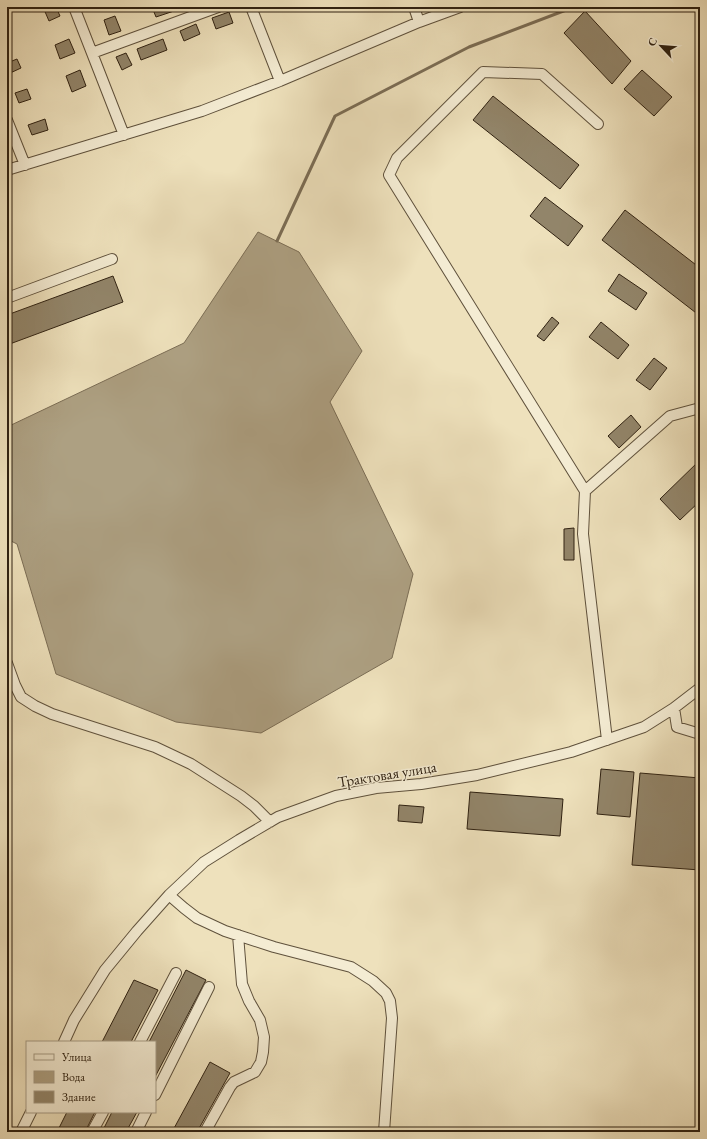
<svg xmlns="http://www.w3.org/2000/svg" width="707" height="1139" viewBox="0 0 707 1139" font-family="'EB Garamond',serif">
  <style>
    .water { fill: #ada082; stroke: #7b6d55 }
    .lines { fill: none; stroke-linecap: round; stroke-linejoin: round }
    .stream { stroke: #7b6d55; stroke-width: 3 }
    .building { fill: #92856a; stroke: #2f2111 }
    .minor-casing { stroke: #5f513c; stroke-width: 12 }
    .minor { stroke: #f4ecd3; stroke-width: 10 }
    .labels { text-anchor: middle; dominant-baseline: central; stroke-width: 3; stroke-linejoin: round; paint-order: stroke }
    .street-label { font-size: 15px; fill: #2f2111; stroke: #f4ecd3 }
  </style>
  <rect width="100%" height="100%" fill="#eee1bc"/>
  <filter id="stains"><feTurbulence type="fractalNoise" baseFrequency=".005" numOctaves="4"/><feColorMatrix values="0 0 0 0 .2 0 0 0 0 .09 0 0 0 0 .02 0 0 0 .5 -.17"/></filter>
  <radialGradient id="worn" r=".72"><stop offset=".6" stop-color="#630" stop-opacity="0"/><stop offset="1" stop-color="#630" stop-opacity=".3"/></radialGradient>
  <!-- water -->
  <path class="water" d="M 258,232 L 299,252 L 362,351 L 330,402 L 413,574 L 392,658 L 261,733 L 176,722 L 56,674 L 17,544 L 7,539 L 7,427 L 184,343 Z"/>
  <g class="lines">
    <!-- stream -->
    <path class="stream" d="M 277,241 L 335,116 L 469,47 L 574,7"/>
  </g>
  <!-- building -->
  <path class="building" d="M 43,7 L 56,7 L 60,16 L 49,21 Z
    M 152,7 L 172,7 L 174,11 L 156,17 Z
    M 585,11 L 631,61 L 612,84 L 564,33 Z
    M 229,12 L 233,23 L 216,29 L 212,18 Z
    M 115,16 L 121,31 L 109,35 L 104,20 Z
    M 196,24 L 200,34 L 184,41 L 180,31 Z
    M 69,39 L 75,53 L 60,59 L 55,45 Z
    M 163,39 L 167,50 L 141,60 L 137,49 Z
    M 126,53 L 132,65 L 122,70 L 116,57 Z
    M 17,59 L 21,68 L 8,74 L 7,63 Z
    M 80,70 L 86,86 L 72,92 L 66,76 Z
    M 642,70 L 672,97 L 654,116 L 624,89 Z
    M 27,89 L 31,99 L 19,103 L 15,93 Z
    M 493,96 L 579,165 L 560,189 L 473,120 Z
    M 45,119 L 48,130 L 32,135 L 28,125 Z
    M 545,197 L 583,226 L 568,246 L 530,216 Z
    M 625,210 L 700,268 L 700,316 L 602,240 Z
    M 619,274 L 647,293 L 636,310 L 608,291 Z
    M 113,276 L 123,302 L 7,345 L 7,315 Z
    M 552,317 L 559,323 L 544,341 L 537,336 Z
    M 601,322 L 629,345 L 618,359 L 589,337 Z
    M 654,358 L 667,368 L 650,390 L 636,380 Z
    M 631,415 L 641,427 L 619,448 L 608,436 Z
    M 700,460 L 700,501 L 680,520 L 660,499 Z
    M 574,528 L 574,560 L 564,560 L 564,529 Z
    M 601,769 L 634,772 L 630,817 L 597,814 Z
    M 640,773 L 700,778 L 700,870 L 632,865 Z
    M 470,792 L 563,799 L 560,836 L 467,829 Z
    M 399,805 L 424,807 L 422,823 L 398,821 Z
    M 186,970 L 206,980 L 155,1077 L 155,1042 L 149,1042 Z
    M 134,980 L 158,990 L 131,1042 L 102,1042 Z
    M 210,1062 L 230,1073 L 197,1132 L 172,1132 Z
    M 67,1112 L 95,1112 L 85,1132 L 57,1132 Z
    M 112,1112 L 137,1112 L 126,1132 L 102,1132 Z"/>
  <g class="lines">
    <defs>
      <path id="minor" d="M 74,7 L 124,135
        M 251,7 L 280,81
        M 414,7 L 419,22
        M 92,53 L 218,7
        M 7,120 L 25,165
        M 7,170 L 202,111 L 280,81 L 419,22 L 460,7
        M 7,298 L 112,259
        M 585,491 L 389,175 L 397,158 L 483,72 L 542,74 L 598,124
        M 7,663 L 15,685 L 21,697 L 35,706 L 52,714 L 155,747 L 191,764 L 241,796 L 254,806 L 270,822
        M 674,708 L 677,727 L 700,734
        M 607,740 L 583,534 L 585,491 L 670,416 L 700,408
        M 169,895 L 184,908 L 197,918 L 225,931 L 274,947 L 351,967 L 373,981 L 386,993 L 390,1001 L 392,1018 L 384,1132
        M 64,1042 L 74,1020 L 105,970 L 137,931 L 169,895 L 204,862 L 239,840 L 278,817 L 336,796 L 376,788 L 421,784 L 477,775 L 571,752 L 644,727 L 674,708 L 700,688
        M 140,1042 L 176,973
        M 155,1095 L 209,987
        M 21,1132 L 31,1112
        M 92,1132 L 103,1112
        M 136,1132 L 146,1112
        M 205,1132 L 230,1087 L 234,1082 L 255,1072 L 261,1062 L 263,1052 L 264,1037 L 260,1020 L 249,1001 L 242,984 L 238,935"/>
    </defs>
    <!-- minor casing -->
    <use href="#minor" class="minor-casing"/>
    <!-- minor -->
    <use href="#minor" class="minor"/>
  </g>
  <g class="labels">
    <!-- street labels -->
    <g class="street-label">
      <text transform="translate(387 774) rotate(-9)">Трактовая улица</text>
    </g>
  </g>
  <!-- margin -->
  <rect width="707" height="1139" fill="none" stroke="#eee1bc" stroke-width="24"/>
  <rect x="8" y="8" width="691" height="1123" fill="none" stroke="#2f2111" stroke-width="2"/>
  <rect x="12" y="12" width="683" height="1115" fill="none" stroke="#2f2111"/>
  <!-- legend -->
  <rect x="26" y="1041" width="130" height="72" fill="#f4ecd3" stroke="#a59b85"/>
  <rect x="34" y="1054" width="20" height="6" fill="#f4ecd3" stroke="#a59b85"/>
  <text x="62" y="1061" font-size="12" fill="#2f2111">Улица</text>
  <rect x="34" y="1071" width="20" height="12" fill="#ada082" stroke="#a59b85"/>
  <text x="62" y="1081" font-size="12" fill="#2f2111">Вода</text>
  <rect x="34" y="1091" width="20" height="12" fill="#92856a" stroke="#a59b85"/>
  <text x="62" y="1101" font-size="12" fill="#2f2111">Здание</text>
  <!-- north arrow -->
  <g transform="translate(661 46) rotate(296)" stroke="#f4ecd3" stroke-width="3" paint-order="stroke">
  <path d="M0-3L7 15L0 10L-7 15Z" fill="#2f2111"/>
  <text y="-6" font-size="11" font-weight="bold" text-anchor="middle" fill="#2f2111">С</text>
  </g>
  <rect width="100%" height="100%" filter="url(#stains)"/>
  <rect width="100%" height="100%" fill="url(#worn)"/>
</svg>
